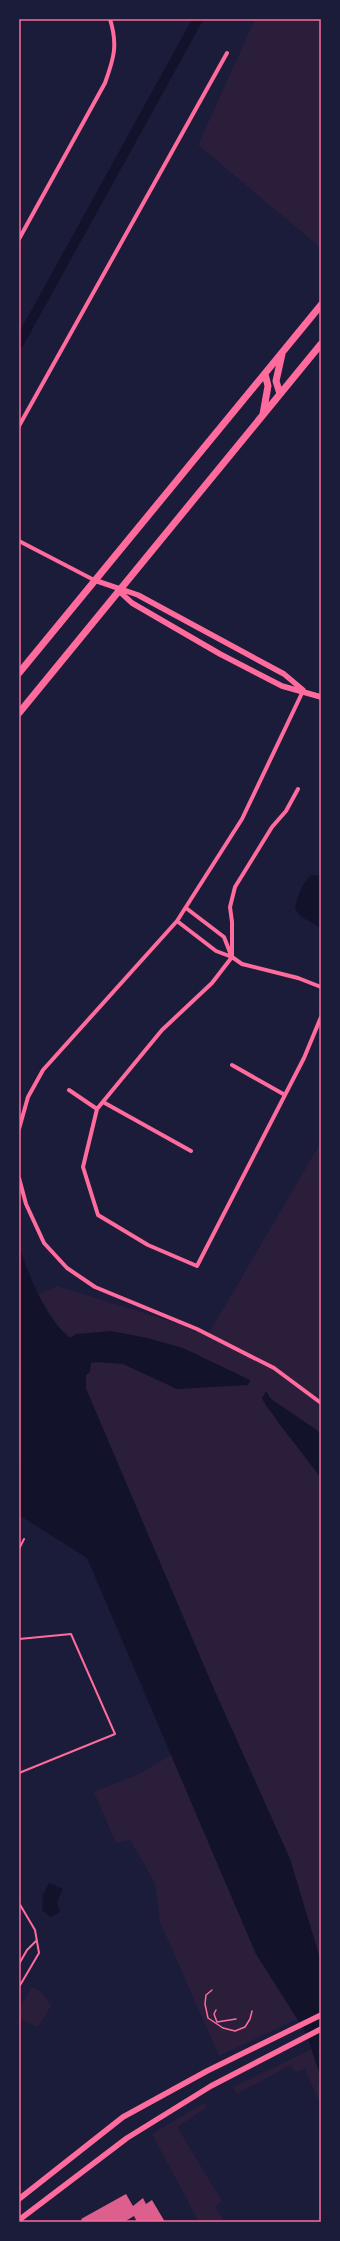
<svg xmlns="http://www.w3.org/2000/svg" width="340" height="2241" viewBox="0 0 340 2241" font-family="Commissioner,sans-serif">
  <style>
    .green { fill: #2a1e3b }
    .water { fill: #12122b }
    .lines { fill: none; stroke-linecap: round; stroke-linejoin: round }
    .canal { stroke: #12122b; stroke-width: 10 }
    .building { fill: #dd5f8e }
    .path { stroke: #ff6b9d; stroke-width: 1.5 }
    .service { stroke: #ff6b9d; stroke-width: 2 }
    .minor { stroke: #ff6b9d; stroke-width: 4 }
    .tertiary { stroke: #ff6b9d; stroke-width: 5.5 }
    .primary { stroke: #ff6b9d; stroke-width: 7 }
    .neatline { fill: none; stroke: #ff6b9d; stroke-width: 1.5 }
  </style>
  <rect width="100%" height="100%" fill="#1b1b3a"/>
  <!-- green -->
  <path class="green" d="M 255,19 L 321,19 L 321,248 L 198,145 Z
    M 321,1142 L 321,1962 L 290,1859 L 213,1687 L 86,1388 L 86,1375 L 70,1338 L 61,1330 L 38,1295 L 57,1286 L 209,1333 Z
    M 171,1755 L 256,1954 L 301,2017 L 219,2056 L 160,1922 L 155,1883 L 130,1840 L 116,1843 L 94,1792 L 137,1775 Z
    M 32,1987 L 43,1993 L 51,2006 L 38,2027 L 19,2018 L 19,2009 Z
    M 312,2049 L 321,2072 L 321,2106 L 305,2069 L 294,2072 L 291,2065 L 237,2094 L 233,2087 Z
    M 204,2103 L 206,2108 L 177,2127 L 222,2201 L 215,2206 L 224,2222 L 199,2222 L 152,2134 Z"/>
  <!-- water -->
  <path class="water" d="M 311,875 L 321,876 L 321,928 L 300,916 L 295,908 C 298,895 301,885 311,875 Z
    M 19,1248 C 32,1279 43,1316 70,1338 L 76,1334 L 111,1331 L 147,1338 L 183,1348 L 250,1380 L 248,1385 L 177,1389 L 123,1364 L 95,1362 L 91,1363 L 90,1372 L 86,1375 L 86,1389 L 213,1687 L 290,1859 L 321,1962 L 321,2078 L 306,2033 L 256,1954 L 87,1558 L 19,1515 L 21,1431 Z
    M 266,1391 L 271,1399 L 321,1433 L 321,1478 L 278,1422 C 273,1413 266,1408 262,1398 Z
    M 49,1883 L 63,1889 L 57,1902 L 60,1912 L 51,1917 L 42,1910 L 43,1895 Z"/>
  <g class="lines">
    <!-- canal -->
    <path class="canal" d="M 19,343 L 198,19"/>
  </g>
  <!-- building -->
  <path class="building" d="M 126,2194 L 133,2206 L 143,2198 L 146,2204 L 152,2200 L 165,2222 L 137,2222 L 134,2216 L 124,2222 L 83,2222 L 81,2219 Z"/>
  <g class="lines">
    <!-- path -->
    <path class="path" d="M 212,1990 L 206,1995 L 205,2004 L 208,2018 L 223,2028 L 235,2031 L 245,2027 L 250,2019 L 252,2011
      M 216,2010 L 214,2014 L 217,2022 L 236,2019"/>
    <!-- service -->
    <path class="service" d="M 19,1549 L 24,1539
      M 19,1639 L 71,1634 L 115,1734 L 19,1773
      M 19,1903 L 35,1930 L 39,1953 L 19,1987
      M 19,1964 L 27,1950 L 36,1941"/>
    <!-- minor -->
    <path class="minor" d="M 19,239 L 105,83 C 114,58 118,45 110,19
      M 19,426 L 227,53
      M 19,541 L 94,580
      M 298,789 L 286,811 L 272,827 L 235,887 L 230,907 L 232,922 L 232,957 L 212,983 L 162,1030 L 97,1109 L 83,1167 L 98,1215 L 148,1245 L 197,1266 L 304,1058 L 321,1017
      M 186,908 L 224,937 L 231,955
      M 177,921 L 216,951 L 232,957 L 242,964 L 298,978 L 321,987
      M 232,1065 L 285,1095
      M 69,1090 L 97,1109
      M 103,1102 L 191,1151
      M 19,1129 L 28,1097 L 43,1070 L 177,921 L 242,819 L 303,691
      M 19,1178 L 26,1204 L 44,1243 L 67,1268 L 95,1287 L 197,1329 L 274,1368 L 321,1403"/>
    <!-- tertiary -->
    <path class="tertiary" d="M 94,580 L 138,595 L 284,674 L 303,690
      M 119,591 L 132,603 L 220,654 L 282,686 L 321,697
      M 19,2199 L 123,2117 L 207,2071 L 321,2015
      M 19,2220 L 127,2138 L 211,2086 L 321,2029"/>
    <!-- primary -->
    <path class="primary" d="M 280,394 L 276,381 L 282,354
      M 263,414 L 268,386 L 265,374
      M 19,673 L 321,305
      M 19,713 L 321,344"/>
  </g>
  <!-- border -->
  <rect width="340" height="2241" fill="none" stroke="#1b1b3a" stroke-width="40"/>
  <rect x="20" y="20" width="300" height="2201" class="neatline"/>
</svg>
